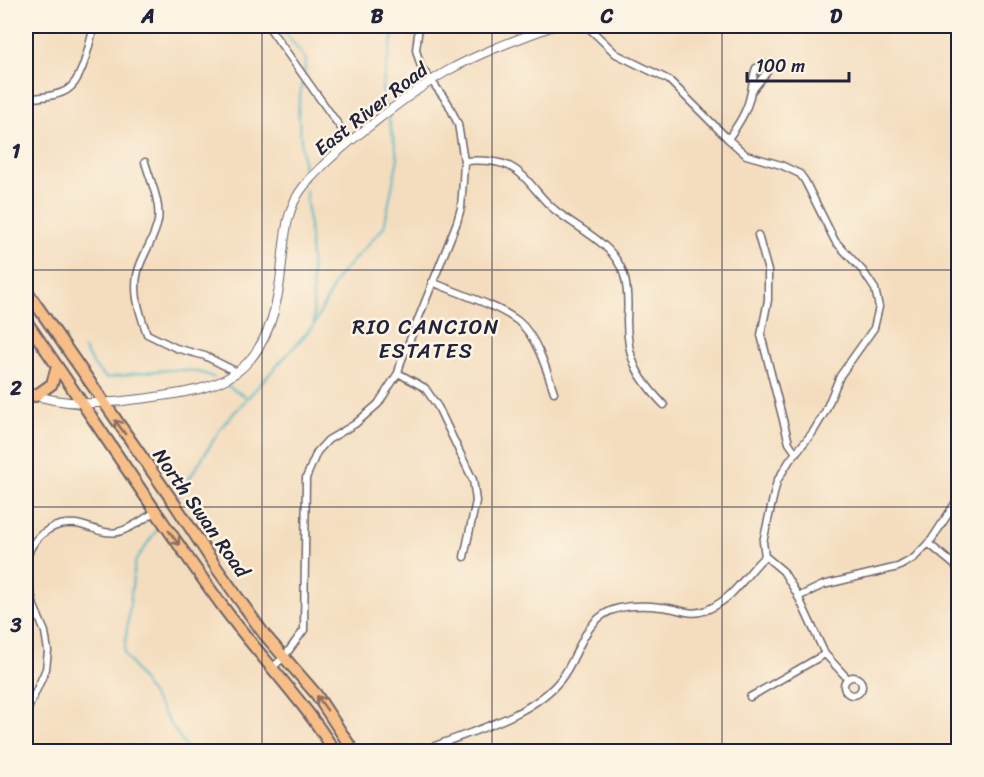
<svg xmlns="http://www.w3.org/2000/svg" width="984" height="777" viewBox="0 0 984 777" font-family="Sriracha,sans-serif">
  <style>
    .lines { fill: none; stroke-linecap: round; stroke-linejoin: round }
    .stream { stroke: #46b2c3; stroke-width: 2 }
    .minor-casing { stroke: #6c6369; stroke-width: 9 }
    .tertiary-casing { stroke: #6c6369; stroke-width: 10 }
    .primary-casing { stroke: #6c6369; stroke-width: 14 }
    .minor { stroke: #fff; stroke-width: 6 }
    .tertiary { stroke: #fff; stroke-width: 8 }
    .primary { stroke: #f7be87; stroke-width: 10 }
    .oneway { stroke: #8c7061 }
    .grid { fill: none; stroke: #22223b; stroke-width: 1.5; stroke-opacity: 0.55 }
    .labels { text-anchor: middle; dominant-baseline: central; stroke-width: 5; stroke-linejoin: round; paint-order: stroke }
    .street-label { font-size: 20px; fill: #22223b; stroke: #fcf5e5 }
    .neighbourhood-label { font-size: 21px; letter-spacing: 1.5px; fill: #22223b; stroke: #fcf5e5 }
    .neatline { fill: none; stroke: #22223b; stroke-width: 2 }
    .grid-label { font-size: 20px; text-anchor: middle; font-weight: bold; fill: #22223b }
  </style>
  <rect width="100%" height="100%" fill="#fcf5e5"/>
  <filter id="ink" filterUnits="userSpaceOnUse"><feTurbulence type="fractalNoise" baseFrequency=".0167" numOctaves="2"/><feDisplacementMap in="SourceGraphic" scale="12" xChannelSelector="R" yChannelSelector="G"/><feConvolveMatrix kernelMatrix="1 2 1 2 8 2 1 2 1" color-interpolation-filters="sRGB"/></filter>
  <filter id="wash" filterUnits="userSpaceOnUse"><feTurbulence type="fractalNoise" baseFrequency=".008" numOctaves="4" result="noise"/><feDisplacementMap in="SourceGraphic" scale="24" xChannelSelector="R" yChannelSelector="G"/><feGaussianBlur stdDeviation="1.35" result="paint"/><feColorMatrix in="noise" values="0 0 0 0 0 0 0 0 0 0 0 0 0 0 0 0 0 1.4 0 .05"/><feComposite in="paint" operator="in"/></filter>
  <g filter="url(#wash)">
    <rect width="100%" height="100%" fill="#f4ddbe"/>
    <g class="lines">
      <!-- stream -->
      <path class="stream" d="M 280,26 L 306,60 L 304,74
        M 303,79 L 298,109 L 305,181
        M 386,111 L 382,88 L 395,26
        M 306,190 L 310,237 L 314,325
        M 84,349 L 94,366 L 106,378 C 134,374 189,362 214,378
        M 226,385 L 248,398
        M 177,498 L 223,425 L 314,325 L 338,277 L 384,227 L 398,158 L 388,116
        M 158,528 L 135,562 L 124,653 L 189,752"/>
    </g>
  </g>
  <g filter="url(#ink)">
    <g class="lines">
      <defs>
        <path id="minor" d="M 268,26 L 350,141
          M 587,26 L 616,54 L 669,80 L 728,139 L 746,155 L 781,165 L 800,174 L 805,181 L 835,241 L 863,271 L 875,289 L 879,307 L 874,328 L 840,376 L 825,412 L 813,432 L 790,460 L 777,481 L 763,542 L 765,556 L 783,571 L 797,594 L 825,654 L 848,679
          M 26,99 C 38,97 56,97 67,90 C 83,80 89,44 94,26
          M 728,139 C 737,126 747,112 750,96 C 753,86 752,78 756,68 L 765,64 L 768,67 L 767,72 L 751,92
          M 464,161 C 479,160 495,160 509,166 C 528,175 538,197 555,210 C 578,229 614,243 624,275 C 628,289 628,305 627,320 C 627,359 637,377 664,405
          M 145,162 C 150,180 161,202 158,221 C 155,237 145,251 140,265 C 131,288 139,312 147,334 L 176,348 L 205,356 L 237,372
          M 758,235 L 768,271 L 768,300 L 761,335 L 789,443 L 796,453
          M 432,282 C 457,293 497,305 518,321 C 536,335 547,371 554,392
          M 398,373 L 425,388 L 438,407 L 473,480 L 476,501 L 464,557
          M 928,543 L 958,568
          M 26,567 C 27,541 49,521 76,524 C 90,526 103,535 118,532 C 131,529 144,519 155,512
          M 26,572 L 34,606 L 45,632 L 48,651 L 46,669 L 28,709 L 26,725
          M 798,597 L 823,585 L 898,567 L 914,558 L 932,539 L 958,499
          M 272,668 L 284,657 L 304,630 L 306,478 L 317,452 L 328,440 L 355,424 L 378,404 L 398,373 L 401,362 L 457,222 L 461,208 L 463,181 L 464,161 L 458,124 L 448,103 L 421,67 L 416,50 L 419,26
          M844 686a9 9 0 1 1 18 0a9 9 0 1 1-18 0Z
          M 750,697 L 825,654
          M 26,728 L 27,744 L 30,752
          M 420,752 C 464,733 531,718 561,679 C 577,659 581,630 603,615 C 618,605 643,605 661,607 C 680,608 690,618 709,609 C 735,597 746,574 765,556"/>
        <path id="tertiary" d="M 26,392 C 68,409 111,403 155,397 C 182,393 214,389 237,372 C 269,348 279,301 282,263 C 285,235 286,208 304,186 C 323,163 347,143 371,125 C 396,105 421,86 449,70 C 482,52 518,39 553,26"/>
        <path id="primary" d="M 26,290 L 174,503 L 218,570 L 264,634 L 316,694 L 354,752
          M 26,321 C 93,417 156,516 226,611 C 262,659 304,701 335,752
          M 35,396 L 52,384 L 57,366"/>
      </defs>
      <!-- minor casing -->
      <use href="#minor" class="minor-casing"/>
      <!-- tertiary casing -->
      <use href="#tertiary" class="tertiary-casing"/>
      <!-- primary casing -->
      <use href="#primary" class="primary-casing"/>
      <!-- minor -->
      <use href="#minor" class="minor"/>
      <!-- tertiary -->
      <use href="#tertiary" class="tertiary"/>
      <!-- primary -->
      <use href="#primary" class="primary"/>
    </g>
    <!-- one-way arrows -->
    <defs><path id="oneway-shaft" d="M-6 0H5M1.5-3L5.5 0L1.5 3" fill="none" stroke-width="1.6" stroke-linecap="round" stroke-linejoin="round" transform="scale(1.5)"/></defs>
    <g class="oneway">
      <use href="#oneway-shaft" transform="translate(120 427) rotate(-126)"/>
      <use href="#oneway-shaft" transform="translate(174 538) rotate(54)"/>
      <use href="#oneway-shaft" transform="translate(322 703) rotate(-125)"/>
    </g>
  </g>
  <!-- grid -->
  <path class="grid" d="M 262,26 L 262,752M 492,26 L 492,752M 722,26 L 722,752M 26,270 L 958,270M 26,507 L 958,507"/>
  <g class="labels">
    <!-- street labels -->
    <g class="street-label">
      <text transform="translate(371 109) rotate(-38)">East River Road</text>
      <text transform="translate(201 513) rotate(55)">North Swan Road</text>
    </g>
    <!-- neighbourhood labels -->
    <g class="neighbourhood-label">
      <text x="426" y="327">RIO CANCION<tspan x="426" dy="24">ESTATES</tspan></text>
    </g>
  </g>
  <!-- margin -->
  <rect width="984" height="777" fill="none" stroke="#fcf5e5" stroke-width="66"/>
  <!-- scale -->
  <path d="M747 72v9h102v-9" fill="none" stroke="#22223b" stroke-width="3"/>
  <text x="756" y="72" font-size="18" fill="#22223b" stroke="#fcf5e5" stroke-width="4.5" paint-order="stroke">100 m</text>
  <rect x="33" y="33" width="918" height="711" class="neatline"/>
  <g class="grid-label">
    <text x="148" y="23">A</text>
    <text x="377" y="23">B</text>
    <text x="607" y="23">C</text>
    <text x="836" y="23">D</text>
    <text x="16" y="158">1</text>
    <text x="16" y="395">2</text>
    <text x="16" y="632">3</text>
  </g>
</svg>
